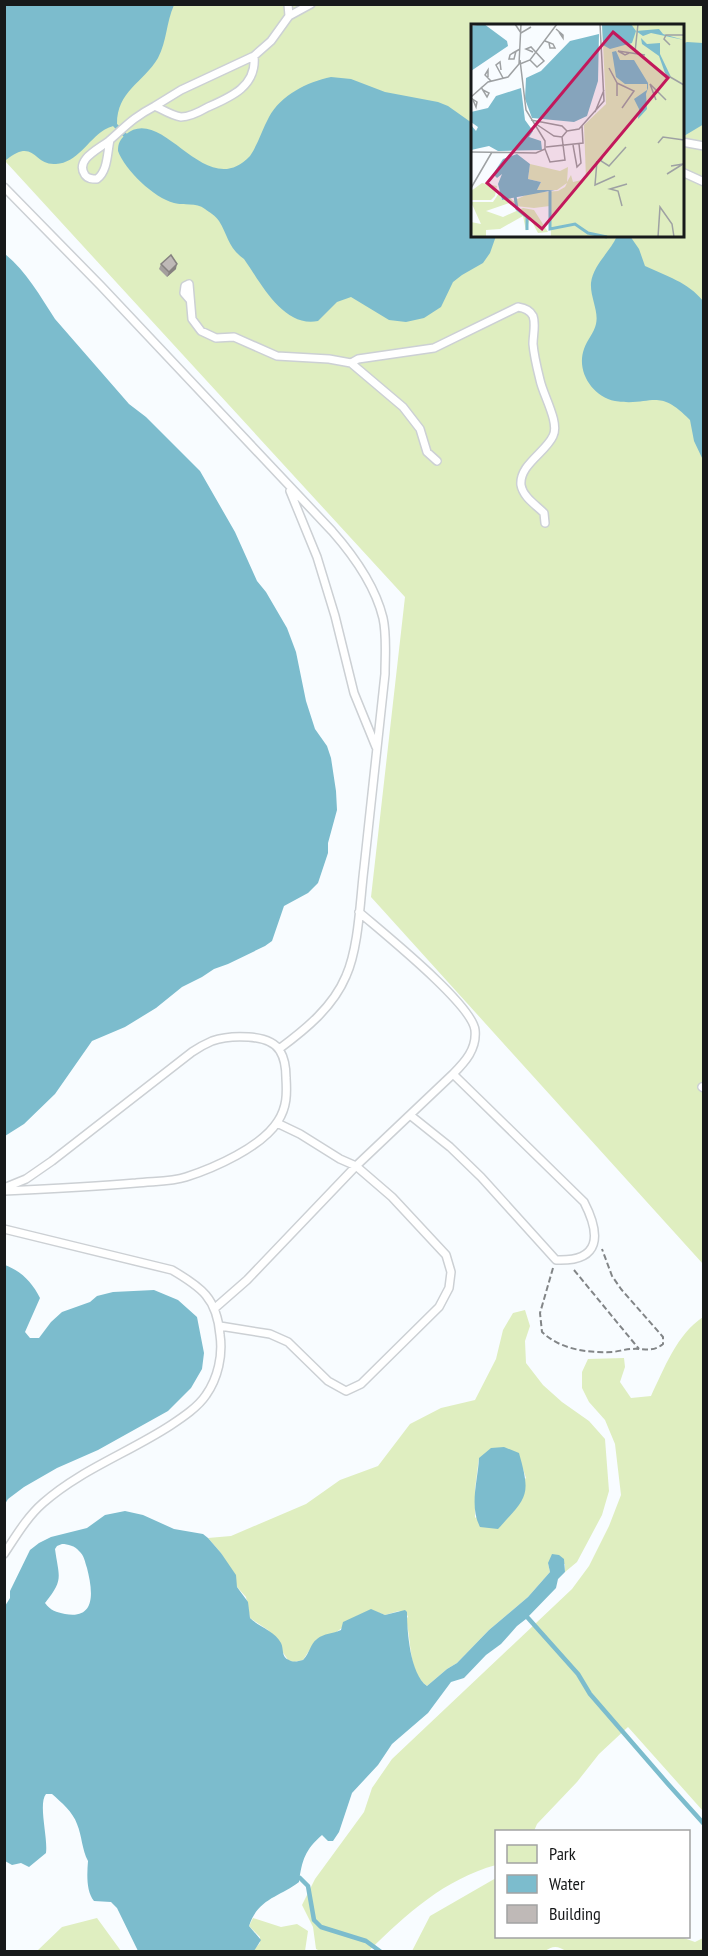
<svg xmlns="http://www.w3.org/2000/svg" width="708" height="1956" viewBox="0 0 708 1956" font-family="'PT Sans Narrow',sans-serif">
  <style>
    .green { fill: #dfeec0; fill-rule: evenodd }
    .water { fill: #7cbccd; fill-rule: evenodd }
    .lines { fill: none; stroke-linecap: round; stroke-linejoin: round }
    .stream { stroke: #7cbccd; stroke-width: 4.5 }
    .lane-casing { stroke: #ccd0d4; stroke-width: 10 }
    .path { stroke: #828587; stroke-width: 2; stroke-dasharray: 6 3; stroke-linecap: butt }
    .lane { stroke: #fff; stroke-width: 7 }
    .wall { fill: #a49f9d }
    .shaded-wall { fill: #868280 }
    .building { fill: #bfb9b7; stroke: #868280; stroke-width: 1.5 }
    .inset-river { fill: none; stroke: #7cbccd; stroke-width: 3 }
    .inset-road { fill: none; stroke: #9ea1a3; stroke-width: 1.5 }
    .view { fill: #c2185b; fill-opacity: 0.15; stroke: #c2185b; stroke-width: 3 }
    .inset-edge { fill: none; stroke: #17191a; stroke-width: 3 }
  </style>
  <rect width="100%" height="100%" fill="#f8fcff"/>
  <!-- green -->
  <path class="green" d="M 5,5 L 703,5 L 703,1264 L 371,897 L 405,597 L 5,161 ZM 472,26 L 682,26 L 682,236 L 472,236 Z
    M 525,1310 L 530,1326 L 525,1341 L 526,1363 L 543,1385 L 562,1402 L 589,1421 L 605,1439 L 609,1491 L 602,1515 L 577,1562 L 565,1572 L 565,1564 L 548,1563 L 550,1572 L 528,1597 L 489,1630 L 457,1663 L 447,1669 L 427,1686 C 408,1673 412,1641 406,1621 L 408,1616 L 399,1611 L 385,1615 L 371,1610 L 357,1616 L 334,1634 L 326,1635 L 316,1640 L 303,1660 L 294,1662 L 288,1660 L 268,1630 L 250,1618 L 246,1597 L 237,1587 L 221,1553 L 208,1538 L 231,1536 L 306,1504 L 340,1480 L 378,1466 L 410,1424 L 441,1408 L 475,1400 L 496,1359 L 503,1330 L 513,1313 ZM 479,1458 L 523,1469 L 526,1478 L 475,1518 L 475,1489 Z
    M 703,1317 L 703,1811 L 628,1727 L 599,1754 L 577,1782 L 537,1824 L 534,1831 L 496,1832 L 496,1865 C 445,1879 406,1914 369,1951 L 320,1951 L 316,1949 L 313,1927 L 302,1905 L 315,1879 L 364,1812 L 372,1788 L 392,1759 L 572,1589 L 589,1566 L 609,1526 L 621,1495 L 615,1444 L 605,1420 L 589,1402 L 582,1388 L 582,1372 L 588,1359 L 624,1358 L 625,1367 L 620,1382 L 631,1398 L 651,1396 C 664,1369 677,1334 703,1317 Z
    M 496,1878 L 496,1936 L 681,1937 L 695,1942 L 703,1938 L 703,1951 L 567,1952 C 558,1946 553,1945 544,1952 L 412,1951 L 430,1916 Z
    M 97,1918 L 121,1951 L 37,1951 L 62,1927 Z
    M 253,1918 L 281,1927 L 297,1924 L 308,1931 L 305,1951 L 254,1951 L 255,1948 L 260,1943 L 260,1937 L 249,1926 Z"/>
  <!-- water -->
  <path class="water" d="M 4,5 L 5,4 L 174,5 C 166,23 167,41 158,58 C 143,83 117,91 117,124 C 112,127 109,127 104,130 C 88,140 77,163 56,164 C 33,166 35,137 6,160 L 5,159 Z
    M 687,42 L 703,43 L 704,124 L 684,136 L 682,44 Z
    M 331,77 L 351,79 L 385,92 L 438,102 L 448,106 L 472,123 L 472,236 L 496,236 L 490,253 L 483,263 L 462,275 L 453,282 L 441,307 L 424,318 L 406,322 L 389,320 L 351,297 L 337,302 L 318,321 C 283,328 261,283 244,259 C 228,248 228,235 219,221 C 216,216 209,212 205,209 C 196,202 184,206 174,203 C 154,198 125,170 118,151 C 118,143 120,140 125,135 C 163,102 205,204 250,156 C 258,144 262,130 269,117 C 281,95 307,82 331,77 Z
    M 617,236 L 630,236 L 639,249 L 645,266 C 666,276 688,282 703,301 L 703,460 L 694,441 L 690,420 C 657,386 652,407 615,401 C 592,396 576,371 584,349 C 587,340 594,333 596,324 C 599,311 590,297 591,283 C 593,265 610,252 617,236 Z
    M 5,254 C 27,272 40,296 55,319 L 129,404 L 146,417 L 200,471 L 235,532 L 257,581 L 266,592 L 287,628 L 296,652 L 306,701 L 315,729 L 327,746 L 331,758 L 336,791 L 337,810 L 328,843 L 328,853 L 318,883 L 308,893 L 284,906 L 272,941 L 265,946 L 228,964 L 214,969 L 202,977 L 182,987 L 156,1008 L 125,1027 L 92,1041 L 55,1094 L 24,1124 L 5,1136 Z
    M 5,1265 C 21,1271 32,1282 40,1298 L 25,1332 L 30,1338 L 39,1338 L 51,1322 L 62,1312 L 90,1302 L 97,1296 L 113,1292 L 154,1290 L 178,1300 L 197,1317 L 204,1353 L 202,1369 L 191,1388 L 168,1411 L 98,1450 L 57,1468 L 24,1487 L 8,1499 L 5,1504 Z
    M 504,1447 L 519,1453 C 531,1496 528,1496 498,1529 L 480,1527 C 469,1506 478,1480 479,1458 L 491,1448 Z
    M 125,1511 L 143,1515 L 174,1529 L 203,1534 L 208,1538 L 221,1553 L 236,1575 L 237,1587 L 248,1602 L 250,1618 C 259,1627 275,1631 281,1643 C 284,1649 281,1657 289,1660 C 294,1663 298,1661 303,1660 C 310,1653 310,1644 317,1639 C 324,1633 333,1634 341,1630 L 343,1622 L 371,1609 L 385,1615 L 405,1610 L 407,1612 C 407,1631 410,1674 427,1686 L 447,1669 L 457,1663 L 489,1630 L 528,1597 L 550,1572 L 548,1563 L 552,1554 L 559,1555 L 564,1559 L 565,1572 L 558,1579 L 556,1588 L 526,1619 L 517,1626 L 501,1644 L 486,1655 L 464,1678 L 451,1682 L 428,1713 L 392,1744 L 378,1765 L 352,1793 L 339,1832 L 333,1841 L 328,1841 L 322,1835 C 305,1850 302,1860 299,1882 C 280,1897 258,1898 249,1926 L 261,1940 L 254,1951 L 138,1951 L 117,1908 L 111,1902 L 94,1901 C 86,1891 87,1874 88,1861 C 82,1850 82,1836 77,1824 C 73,1812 61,1802 52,1794 L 46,1794 C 38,1804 48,1837 46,1853 L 29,1867 L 21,1863 L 12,1865 L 5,1861 L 5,1606 L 10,1598 L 10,1591 L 30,1550 L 39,1543 L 51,1537 L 87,1528 L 105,1515 ZM 62,1544 C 68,1544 75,1546 79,1551 C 84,1555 85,1562 87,1568 C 92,1588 98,1620 65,1614 C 56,1612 51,1611 45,1603 C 64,1579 59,1578 55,1549 L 57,1546 Z"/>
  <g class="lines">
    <!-- stream -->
    <path class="stream" d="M 115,125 L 125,135
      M 528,1618 L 578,1674 L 590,1694 L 668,1784 L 704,1824
      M 300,1878 L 308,1886 L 314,1920 L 321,1927 L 366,1941 L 381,1952"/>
    <defs>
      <path id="lane" d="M 288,4 L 289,16
        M 254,56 C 257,86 231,97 208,107 C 201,111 190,117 181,117 C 173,116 163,110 155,106 L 181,90 L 254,56 L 271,41 L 289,16 L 311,4
        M 110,140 C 107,153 108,171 97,179 C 92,179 88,179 85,175 C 74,159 101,148 110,140 C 127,125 134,117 155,106
        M 682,142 L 704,146
        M 682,172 L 704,182
        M 4,187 L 101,286 L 332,531 C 354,556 375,585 383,618 C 387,636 385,655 385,674 C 378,739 371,803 364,868 C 360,900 359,947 346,976 C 333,1007 306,1029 279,1049
        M 190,300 L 184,293 L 185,286 L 189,284 L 192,319 L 201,331 L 216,338 L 234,337 L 277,356 L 329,359 L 351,363 L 403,407 L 420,429 L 427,452 L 437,461
        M 351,363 L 358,359 L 434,348 L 518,307 C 525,308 530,310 533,316 C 536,324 533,335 533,344 C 534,356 537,368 540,380 C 543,395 560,423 553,436 C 546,452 519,465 521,485 C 523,497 536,505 544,513 L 545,523
        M 290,491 L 317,557 L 335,616 L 354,693 L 376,747
        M 702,1087 L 704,1088
        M 410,1115 L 450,1147 L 481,1177 L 556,1260 C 601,1262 601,1235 584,1202 L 453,1074
        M 4,1188 L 26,1179 L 52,1161 L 192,1052 C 198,1048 205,1044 212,1041 C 229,1035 270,1033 280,1051 C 285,1059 286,1069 286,1078 C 287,1094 287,1107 278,1121 C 262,1147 214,1168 186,1177 C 171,1182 152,1181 136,1183 C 92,1187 49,1189 4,1191
        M 4,1229 L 172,1270 C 201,1287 217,1298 220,1335 C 223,1355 218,1378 206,1395 C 198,1407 183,1417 171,1425 C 130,1452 80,1470 43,1503 C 27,1517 16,1536 4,1554
        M 215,1308 L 247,1280 L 356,1166 L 453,1074 C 465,1062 477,1049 475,1030 C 472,1004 382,932 359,912
        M 220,1326 L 270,1334 L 288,1342 L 328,1381 L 346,1391 L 361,1384 L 439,1307 L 449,1288 L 451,1272 L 446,1255 L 392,1197 L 356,1166 L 340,1159 L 300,1134 L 277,1123"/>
    </defs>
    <!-- lane casing -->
    <use href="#lane" class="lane-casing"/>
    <!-- path -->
    <path class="path" d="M 553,1268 L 540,1313 L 542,1332 C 561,1350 588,1353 613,1352 C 620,1351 626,1349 632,1349 C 644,1348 652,1353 663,1344 L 663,1337 L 621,1289 L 612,1276 L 602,1249
      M 574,1270 L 639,1349"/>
    <!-- lane -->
    <use href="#lane" class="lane"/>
  </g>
  <!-- wall -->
  <path class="wall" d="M 161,264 L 176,269 L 167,277 L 159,269 Z"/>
  <!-- shaded-wall -->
  <path class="shaded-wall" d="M 177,264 L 176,269 L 167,277 L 169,272 Z"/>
  <!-- building -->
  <path class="building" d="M 171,255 L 177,264 L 169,272 L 161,264 Z"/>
  <!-- overview -->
  <g transform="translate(471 24)">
    <rect width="213" height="213" fill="#f8fcff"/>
    <path d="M 131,0 L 213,0 L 213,213 L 80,213 L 79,182 L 63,184 L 44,182 L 41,178 L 15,187 L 32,193 L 52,184 L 63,186 L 77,208 L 67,209 L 59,194 L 55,207 L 52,192 L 29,205 L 15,206 L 15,213 L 4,213 L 0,209 L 0,198 L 10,200 L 0,178 L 22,178 L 28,169 L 31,176 L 38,172 L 42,177 L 59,169 L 87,167 L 94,163 L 96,159 L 86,166 L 66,166 L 70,158 L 57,155 L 59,140 L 89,147 L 97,143 L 96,158 L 100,151 L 102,158 L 115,155 L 113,101 L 135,80 ZM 11,159 L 26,162 L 24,172 L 20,176 L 0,176 L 0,167 Z" fill="#dfeec0"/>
    <path d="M 13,0 L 36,17 L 37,22 L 0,47 L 0,2 ZM 131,0 L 160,0 L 165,7 L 188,5 L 192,10 L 213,16 L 180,9 L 172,12 L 165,7 L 161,19 L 139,25 L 132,21 ZM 128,10 L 127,57 L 116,92 L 103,98 L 61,94 L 54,75 L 55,54 L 70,47 L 99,17 ZM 170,14 L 176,20 L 189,19 L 189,30 L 200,53 L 194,49 L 188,32 L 171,20 ZM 145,27 L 149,36 L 163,36 L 177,59 L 177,64 L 175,70 L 176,85 L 167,95 L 168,85 L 163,75 L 176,66 L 176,60 L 154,60 L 145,53 L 141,28 ZM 50,64 L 54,96 L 62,107 L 58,113 L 70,117 L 71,126 L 27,127 L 18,122 L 0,126 L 0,101 L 5,107 L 7,103 L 0,98 L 0,88 L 17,84 L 25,72 ZM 46,130 L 59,140 L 57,155 L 70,158 L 66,166 L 84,166 L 31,176 L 27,160 L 31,150 L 26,154 L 22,150 L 32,135 Z" fill="#7cbccd"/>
    <path class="inset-river" d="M 79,167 L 79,205 L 104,200 L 117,209 L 136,213M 44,172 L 46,185 L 56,193 L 56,206"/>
    <path class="inset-road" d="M 44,0 L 50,9 L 60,3M 85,5 L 92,11 L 92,14 L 88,8M 74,17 L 82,20 L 84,24 L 79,24 L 78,19M 199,21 L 193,15 L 195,11 L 213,11M 45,27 L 43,35 L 38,35 L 39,31 L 42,29 L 49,25M 164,28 L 167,0M 158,29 L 154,31 L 147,27 L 174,31M 59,36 L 66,43 L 73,37 L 60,23 L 55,25 L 62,28M 49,40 L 59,36 L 86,0M 138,44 L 146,59 L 146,72M 30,46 L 29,38 L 25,41 L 32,54M 194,50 L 213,61M 17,53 L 17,46 L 14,51 L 20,57M 146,59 L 163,67 L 151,84M 10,63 L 16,73 L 18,69 L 12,66M 0,73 L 17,58 L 37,53 L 48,40 L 50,0M 0,74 L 6,78 L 5,83 L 2,76M 185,76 L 179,60 L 195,76M 124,88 L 133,66M 60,96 L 91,102 L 96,107 L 91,113 L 83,112 L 65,100M 96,107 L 108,105 L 133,77 L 129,0M 187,119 L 192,113 L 213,116M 102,121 L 106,143 L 110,139 L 108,120M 75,123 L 112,119 L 111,102M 74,125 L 79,138 L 94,136 L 91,113M 0,128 L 65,129 L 74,125 L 74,117 L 55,86 L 49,36M 132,131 L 130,137 L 138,142 L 155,123M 126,137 L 124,161 L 144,152M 196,150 L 212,140 L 200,142M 0,164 L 21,128M 151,182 L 147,167 L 139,165 L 156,160M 187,213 L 189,183 L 201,200 L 203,213"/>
    <path class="view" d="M 142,8 L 197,54 L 71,205 L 16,159 Z"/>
    <rect width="213" height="213" class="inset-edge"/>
  </g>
  <!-- border -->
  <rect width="708" height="1956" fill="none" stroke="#17191a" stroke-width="12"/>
  <!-- legend -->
  <rect x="495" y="1830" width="195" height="108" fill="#ffffff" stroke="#a2a3a3" stroke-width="1.5"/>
  <rect x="507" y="1845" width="30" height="18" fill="#dfeec0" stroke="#a2a3a3" stroke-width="1.5"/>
  <text x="549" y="1860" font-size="18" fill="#17191a">Park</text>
  <rect x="507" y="1875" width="30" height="18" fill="#7cbccd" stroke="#a2a3a3" stroke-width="1.5"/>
  <text x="549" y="1890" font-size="18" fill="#17191a">Water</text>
  <rect x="507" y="1905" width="30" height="18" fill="#bfb9b7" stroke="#a2a3a3" stroke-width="1.5"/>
  <text x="549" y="1920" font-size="18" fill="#17191a">Building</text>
</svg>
